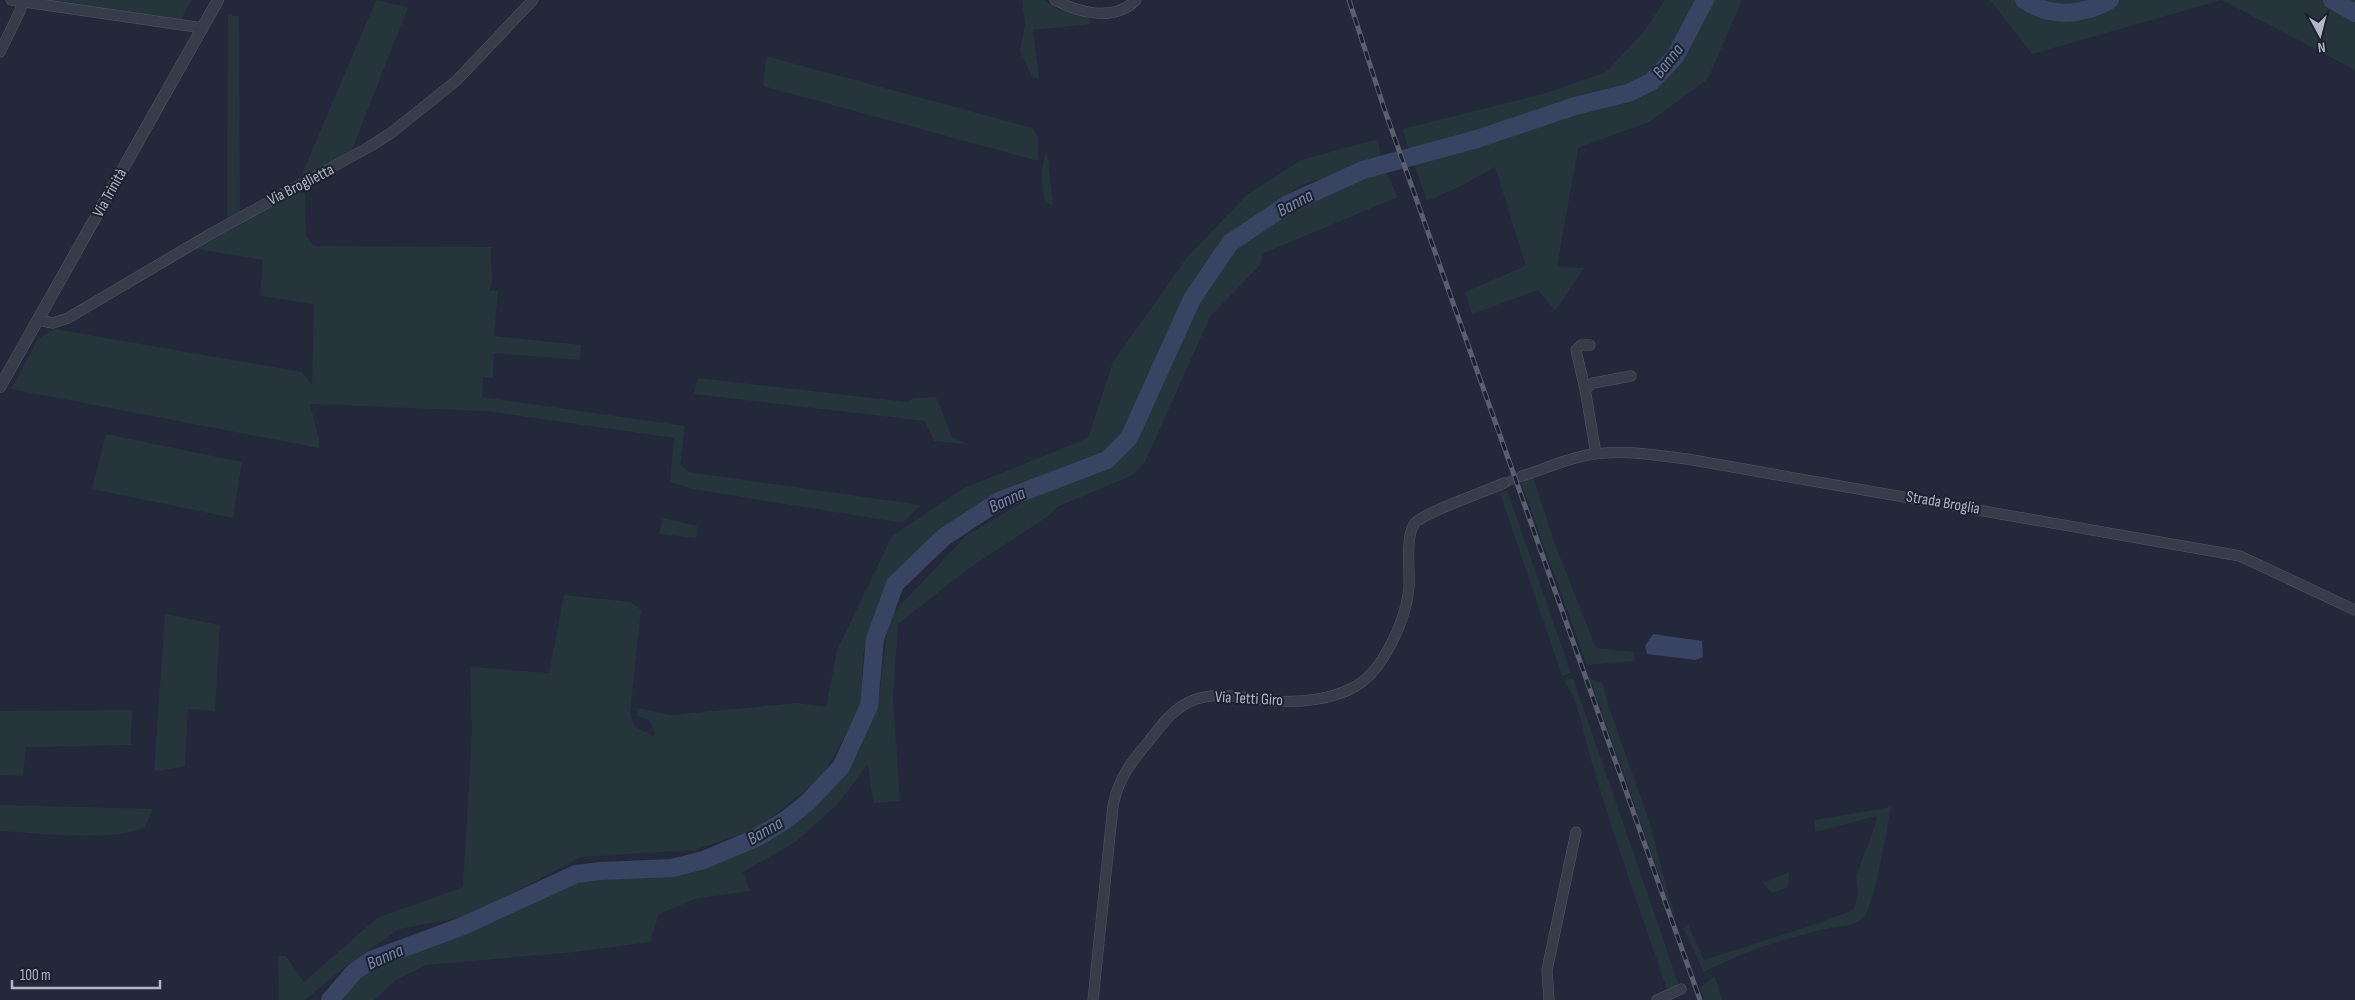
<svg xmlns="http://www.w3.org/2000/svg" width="2355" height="1000" viewBox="0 0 2355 1000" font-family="'Sofia Sans Condensed',sans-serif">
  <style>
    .green { fill: #25353b }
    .water { fill: #394463 }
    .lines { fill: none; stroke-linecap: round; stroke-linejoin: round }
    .river { stroke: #394463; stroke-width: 18 }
    .minor-tunnel { stroke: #383e4f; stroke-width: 10; stroke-dasharray: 10 5; stroke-linecap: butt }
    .minor-casing { stroke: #525665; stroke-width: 11 }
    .tertiary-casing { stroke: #525665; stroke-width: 12 }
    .minor { stroke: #373c4a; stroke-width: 10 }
    .tertiary { stroke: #373c4a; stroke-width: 11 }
    .rail-casing { stroke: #595f71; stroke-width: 5 }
    .rail { stroke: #1c212f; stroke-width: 3; stroke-dasharray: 9; stroke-linecap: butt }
    .labels { text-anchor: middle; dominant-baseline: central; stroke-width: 4; stroke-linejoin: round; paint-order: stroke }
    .street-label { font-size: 16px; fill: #b2b6c6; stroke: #1c212f }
    .water-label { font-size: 18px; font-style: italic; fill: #7b88ad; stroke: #1c212f }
  </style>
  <rect width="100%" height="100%" fill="#23293a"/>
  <!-- green -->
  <path class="green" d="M 40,0 L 192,0 L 180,21 Z
    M 376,0 L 408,7 L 350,155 L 299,181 Z
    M 1022,0 L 1044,0 L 1058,9 L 1090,15 L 1090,24 L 1033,30 L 1039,78 L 1033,78 L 1020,51 L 1025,24 Z
    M 1665,0 L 1742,0 L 1708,79 L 1649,122 L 1578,148 L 1557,267 L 1584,268 L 1555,311 L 1538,290 L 1472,314 L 1465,292 L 1523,267 L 1525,263 L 1495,167 L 1463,185 L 1427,201 L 1402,129 L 1546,93 L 1606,72 L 1645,30 Z
    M 1990,0 L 2221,0 L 2032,54 Z
    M 2222,0 L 2355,0 L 2355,70 Z
    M 228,15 L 239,16 L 240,213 L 227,221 Z
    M 766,56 L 1033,128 L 1038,138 L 1038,161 L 763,86 Z
    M 1378,139 L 1381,158 L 1299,186 L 1228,237 L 1188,292 L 1124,431 L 1106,453 L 999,493 L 942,530 L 889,580 L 863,654 L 861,708 L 822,776 L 759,828 L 695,850 L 581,857 L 470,916 L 399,929 L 341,970 L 305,1000 L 279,1000 L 278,956 L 286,956 L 304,982 L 377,918 L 463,887 L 472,731 L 470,667 L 549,673 L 564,595 L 631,602 L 641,610 L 630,714 L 635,727 L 653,736 L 655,733 L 649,720 L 637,716 L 637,708 L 671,715 L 797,703 L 826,707 L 837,650 L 892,536 L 964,488 L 1088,438 L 1113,362 L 1188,256 L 1248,194 L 1301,160 Z
    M 1047,151 L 1053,205 L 1045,203 C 1041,184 1039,169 1047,151 Z
    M 1385,169 L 1398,197 L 1264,253 L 1260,265 L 1210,317 L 1145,462 L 1133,475 L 1057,507 L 1050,515 L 969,568 L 898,624 L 893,699 L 900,801 L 873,803 L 868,764 L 837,805 L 794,843 L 743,872 L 750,891 L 695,899 L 659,914 L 650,942 L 575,952 L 426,965 L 396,980 L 374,1000 L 337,1000 L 361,976 L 440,938 L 488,923 L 549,889 L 599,875 L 658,873 L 710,867 L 764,841 L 812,809 L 843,772 L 872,715 L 880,691 L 889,617 L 967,535 L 1040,492 L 1111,465 L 1133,440 L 1195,305 L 1230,251 L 1287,208 Z
    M 298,190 L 305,195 L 306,236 L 314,246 L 491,247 L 492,285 L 489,290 L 498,291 L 494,336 L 581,345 L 580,360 L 494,353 L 493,378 L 483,377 L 482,397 L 685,426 L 680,465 L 689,472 L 921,505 L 903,523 L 693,489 L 670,482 L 674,438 L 486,411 L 310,404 L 319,439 L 319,448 L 11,389 L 38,339 L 54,329 L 302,372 L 312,385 L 314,304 L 260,296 L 263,260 L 190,248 Z
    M 698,378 L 907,402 L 914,398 L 936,397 L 952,437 L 967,444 L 934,441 L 925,421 L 694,394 Z
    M 106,434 L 242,462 L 233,518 L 92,489 Z
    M 1533,477 L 1556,547 L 1596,648 L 1634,652 L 1635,661 L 1587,665 L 1521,482 Z
    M 1507,490 L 1571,673 L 1562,676 L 1500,493 Z
    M 663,518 L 697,526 L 696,538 L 659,534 Z
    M 165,614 L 220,625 L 215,711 L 188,709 L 185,766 L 159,771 L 154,770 Z
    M 1573,678 L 1679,985 L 1667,989 C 1641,913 1614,837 1591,760 C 1583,734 1580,703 1564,681 Z
    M 1590,678 L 1603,684 L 1609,707 L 1650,824 L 1677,926 Z
    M 132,710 L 131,745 L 26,747 L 23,776 L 0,775 L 0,711 Z
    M 0,805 L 153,809 L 144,828 C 111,842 37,833 0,831 Z
    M 1891,807 C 1887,828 1875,906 1863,918 C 1855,926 1840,926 1830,928 C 1786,938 1745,951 1704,972 L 1683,928 L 1688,924 L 1704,960 L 1816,924 L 1853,910 L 1858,895 L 1856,876 L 1874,829 L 1877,816 L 1815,832 L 1814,820 Z
    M 1789,872 L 1788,887 L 1772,893 L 1763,883 Z
    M 1715,976 L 1722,1000 L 1705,1000 L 1700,988 Z"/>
  <!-- water -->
  <path class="water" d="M 1653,634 L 1702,641 L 1703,657 L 1696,660 L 1647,654 L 1645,646 Z"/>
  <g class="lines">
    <!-- river -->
    <path class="river" d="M 2024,0 C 2051,18 2082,16 2110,0
      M 2332,0 L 2355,13
      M 330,1000 L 354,972 L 371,960 L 463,926 L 576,874 L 601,871 L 672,868 L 704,860 L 758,837 L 787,819 L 808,802 L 841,767 L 869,706 L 875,639 L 895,584 L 944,537 L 999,501 L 1107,460 L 1129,438 L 1192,299 L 1230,243 L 1288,204 L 1363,170 L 1477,139 L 1575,106 L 1628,93 L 1651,82 L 1675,57 L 1705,0"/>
    <!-- minor-tunnel -->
    <path class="minor-tunnel" d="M 1504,483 L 1522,476"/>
    <defs>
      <path id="minor" d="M 11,0 L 203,28
        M 1055,0 C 1080,13 1114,22 1136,0
        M 0,52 L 20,11 L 23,0
        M 38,320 L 53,323 L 68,318 L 212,233 L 369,147 L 391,133 L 456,81 L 533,0
        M 1590,345 L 1581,345 L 1576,350 L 1585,389 L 1596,454
        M 1585,389 L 1593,383 L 1631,376
        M 1522,476 C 1544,469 1566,459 1588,455 C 1621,449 1654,455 1687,459 L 2240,556 L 2355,610
        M 1093,1000 L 1113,806 C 1118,779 1131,762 1149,741 C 1160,727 1172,710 1189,702 C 1214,690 1245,698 1271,701 C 1297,703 1333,700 1356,686 C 1384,670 1407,617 1409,586 C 1410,570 1405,535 1415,523 C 1423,513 1489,490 1504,483
        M 1549,1000 L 1547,970 L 1576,832
        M 1657,1000 L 1681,989"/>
      <path id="tertiary" d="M 0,387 L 218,0"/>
    </defs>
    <!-- minor casing -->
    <use href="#minor" class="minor-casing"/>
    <!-- tertiary casing -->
    <use href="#tertiary" class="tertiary-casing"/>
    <!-- minor -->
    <use href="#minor" class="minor"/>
    <!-- tertiary -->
    <use href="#tertiary" class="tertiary"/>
    <defs>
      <path id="rail" d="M 1349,0 L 1384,108 L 1700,1000"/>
    </defs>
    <!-- rail casing -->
    <use href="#rail" class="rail-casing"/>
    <!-- rail -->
    <use href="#rail" class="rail"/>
  </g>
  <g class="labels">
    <!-- street labels -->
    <g class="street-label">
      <text transform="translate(301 185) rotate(-27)">Via Broglietta</text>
      <text transform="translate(110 193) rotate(-61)">Via Trinità</text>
      <text transform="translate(1943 503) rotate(10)">Strada Broglia</text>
      <text transform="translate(1249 699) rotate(3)">Via Tetti Giro</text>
    </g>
    <!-- water labels -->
    <g class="water-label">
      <text transform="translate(1668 61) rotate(-52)">Banna</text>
      <text transform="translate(1295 203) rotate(-28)">Banna</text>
      <text transform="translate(1007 500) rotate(-25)">Banna</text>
      <text transform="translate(765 831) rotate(-30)">Banna</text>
      <text transform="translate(385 957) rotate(-24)">Banna</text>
    </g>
  </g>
  <!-- north arrow -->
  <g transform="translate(2320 35) rotate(173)" stroke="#1c212f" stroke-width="4" paint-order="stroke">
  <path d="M0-4L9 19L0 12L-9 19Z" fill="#b2b6c6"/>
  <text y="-8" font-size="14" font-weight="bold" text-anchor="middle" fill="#b2b6c6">N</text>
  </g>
  <!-- scale -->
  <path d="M12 980v8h148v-8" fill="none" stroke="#b2b6c6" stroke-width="2.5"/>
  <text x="20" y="980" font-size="15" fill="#b2b6c6" stroke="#1c212f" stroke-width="4" paint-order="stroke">100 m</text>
</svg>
